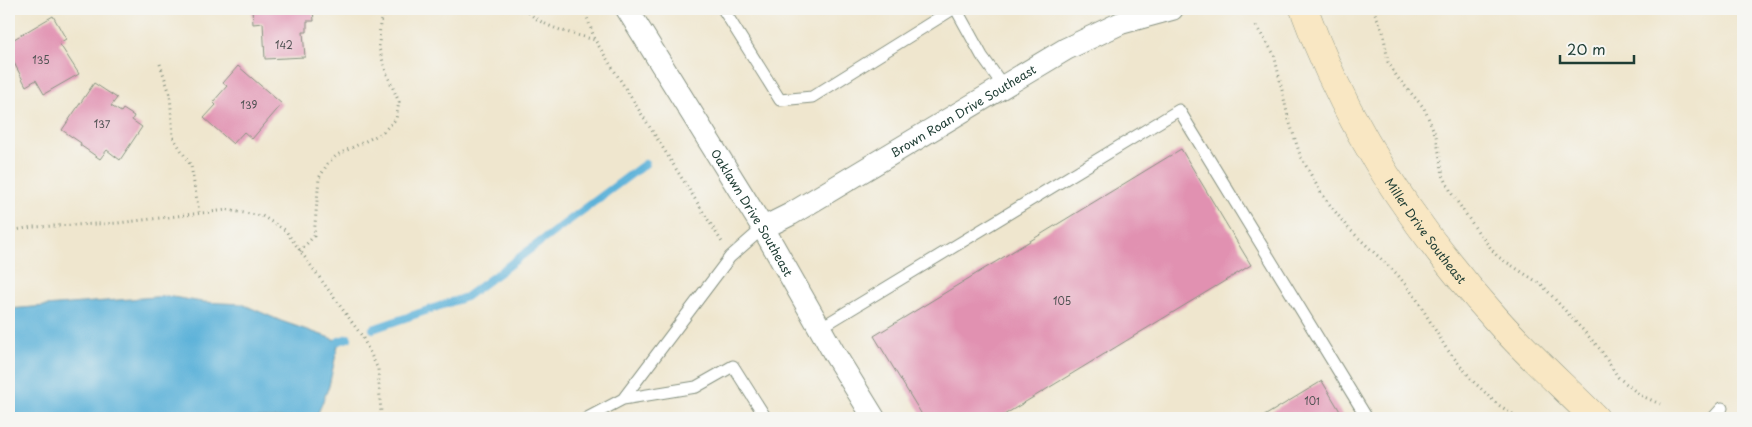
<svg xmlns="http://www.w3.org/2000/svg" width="1752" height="427" viewBox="0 0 1752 427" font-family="'Playpen Sans',sans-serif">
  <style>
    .water { fill: #5db2d9; stroke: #3e7886 }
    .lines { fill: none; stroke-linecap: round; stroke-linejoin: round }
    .stream { stroke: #5db2d9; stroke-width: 8 }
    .building { fill: #e191b1 }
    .service-casing { stroke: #879281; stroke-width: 13 }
    .minor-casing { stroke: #879281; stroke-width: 24 }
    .secondary-casing { stroke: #879281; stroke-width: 29 }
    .path { stroke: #879281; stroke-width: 3; stroke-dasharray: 1 4; stroke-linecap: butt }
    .service { stroke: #fff; stroke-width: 11 }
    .minor { stroke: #fff; stroke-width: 22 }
    .secondary { stroke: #f9e7c3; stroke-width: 28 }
    .labels { text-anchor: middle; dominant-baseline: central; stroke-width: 4; stroke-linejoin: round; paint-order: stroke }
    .number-label { font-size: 10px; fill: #505253 }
    .street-label { font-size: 12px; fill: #1f3d34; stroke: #f6f6f2 }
  </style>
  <rect width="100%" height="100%" fill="#f6f6f2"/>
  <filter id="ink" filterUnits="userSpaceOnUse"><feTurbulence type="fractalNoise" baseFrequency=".02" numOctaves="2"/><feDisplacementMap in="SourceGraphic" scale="10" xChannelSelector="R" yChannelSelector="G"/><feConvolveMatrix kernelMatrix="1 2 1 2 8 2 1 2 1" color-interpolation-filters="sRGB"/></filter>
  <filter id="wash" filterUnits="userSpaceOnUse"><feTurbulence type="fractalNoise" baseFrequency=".0096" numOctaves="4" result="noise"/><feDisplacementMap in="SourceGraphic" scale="20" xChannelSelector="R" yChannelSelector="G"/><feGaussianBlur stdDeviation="1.12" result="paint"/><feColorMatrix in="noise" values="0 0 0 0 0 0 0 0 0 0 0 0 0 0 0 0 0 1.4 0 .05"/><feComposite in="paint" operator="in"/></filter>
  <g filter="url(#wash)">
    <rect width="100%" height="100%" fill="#efe6ce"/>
    <!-- water -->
    <path class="water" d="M 167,296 L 202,302 L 242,304 L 281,321 L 339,341 L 329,386 L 316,418 L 9,418 L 9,309 Z"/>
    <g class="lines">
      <!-- stream -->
      <path class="stream" d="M 373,329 L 466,297 L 645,164
        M 339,341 L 348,338"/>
    </g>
    <g id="blocks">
      <!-- building -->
      <path class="building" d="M 252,9 L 313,9 L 314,21 L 307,21 L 307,32 L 303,32 L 305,57 L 265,59 L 263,23 L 253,24 Z
        M 53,16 L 66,39 L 59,43 L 79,74 L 44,94 L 36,80 L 26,86 L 9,53 L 9,42 Z
        M 238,66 L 282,104 L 252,139 L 244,132 L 233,144 L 204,118 L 216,105 L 213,102 L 227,86 L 223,83 Z
        M 94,83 L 117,98 L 111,106 L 121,112 L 123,109 L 134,116 L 132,120 L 142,127 L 120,160 L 107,150 L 100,159 L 80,145 L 81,143 L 62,130 Z
        M 1181,149 L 1251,265 L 999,418 L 924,418 L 874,336 Z
        M 1322,381 L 1344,418 L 1261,418 Z"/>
    </g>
  </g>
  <g filter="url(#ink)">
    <use href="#blocks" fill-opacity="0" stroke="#879281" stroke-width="1"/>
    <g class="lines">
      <defs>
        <path id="service" d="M 723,9 L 780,100 L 812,97 L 953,9
          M 956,9 L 982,56 L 1004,87
          M 820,328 L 1179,110 L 1367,418
          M 623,399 L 696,387 L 733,366 L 766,418
          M 587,418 L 623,399 L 730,257 L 763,228
          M 1713,418 L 1722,408"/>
        <g id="minor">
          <path id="s1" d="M 627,9 L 763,228 L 834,353 L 874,418"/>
          <path id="s2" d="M 763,228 L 791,214 L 1066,49 L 1121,23 L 1172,9"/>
        </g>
        <g id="secondary">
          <path id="s3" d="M 1304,9 C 1345,124 1414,228 1496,319 C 1527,354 1562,385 1595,418"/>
        </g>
      </defs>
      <!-- service casing -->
      <use href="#service" class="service-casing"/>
      <!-- minor casing -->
      <use href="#minor" class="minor-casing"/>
      <!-- secondary casing -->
      <use href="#secondary" class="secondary-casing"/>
      <!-- path -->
      <path class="path" d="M 525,9 C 542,28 571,33 595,40
        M 584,9 L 595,40 L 722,242
        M 1373,9 L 1383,31 L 1388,62 L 1397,77 L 1424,108 L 1436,136 L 1443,175 L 1452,194 L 1478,232 L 1497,256 L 1542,285 L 1600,349 L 1618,377 L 1640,395 L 1660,404
        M 1256,26 L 1274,54 L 1288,117 L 1300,155 L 1321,193 L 1347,227 L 1397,274 L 1416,298 L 1446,348 L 1474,382 L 1497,404 L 1519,418
        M 160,64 L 170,94 L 173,137 L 191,166 L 199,212
        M 9,231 L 33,227 L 118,223 L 227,210 L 262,216 L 285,230 L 362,336 L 378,369 L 381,413 L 378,418
        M 300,251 L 314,236 L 319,178 L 328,163 L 337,155 L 382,133 L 396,119 L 399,102 L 386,72 L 379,48 L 380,22 L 387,9"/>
      <!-- service -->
      <use href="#service" class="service"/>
      <!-- minor -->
      <use href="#minor" class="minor"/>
      <!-- secondary -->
      <use href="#secondary" class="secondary"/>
    </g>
  </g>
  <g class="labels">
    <!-- number labels -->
    <g class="number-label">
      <text x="284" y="44">142</text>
      <text x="41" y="59">135</text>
      <text x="249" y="104">139</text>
      <text x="102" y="123">137</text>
      <text x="1062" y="300">105</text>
      <text x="1312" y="400">101</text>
    </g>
    <!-- street labels -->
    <g class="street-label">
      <text stroke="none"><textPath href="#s2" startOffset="232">Brown Roan Drive Southeast</textPath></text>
      <text stroke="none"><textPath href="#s1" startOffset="239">Oaklawn Drive Southeast</textPath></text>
      <text stroke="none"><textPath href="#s3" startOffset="254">Miller Drive Southeast</textPath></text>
    </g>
  </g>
  <!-- margin -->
  <rect width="1752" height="427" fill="none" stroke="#f6f6f2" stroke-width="30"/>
  <!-- scale -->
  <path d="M1560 55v8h74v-8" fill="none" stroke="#1f3d34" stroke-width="2.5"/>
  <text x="1567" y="55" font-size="15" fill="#1f3d34" stroke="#f6f6f2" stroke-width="4" paint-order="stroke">20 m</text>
</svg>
